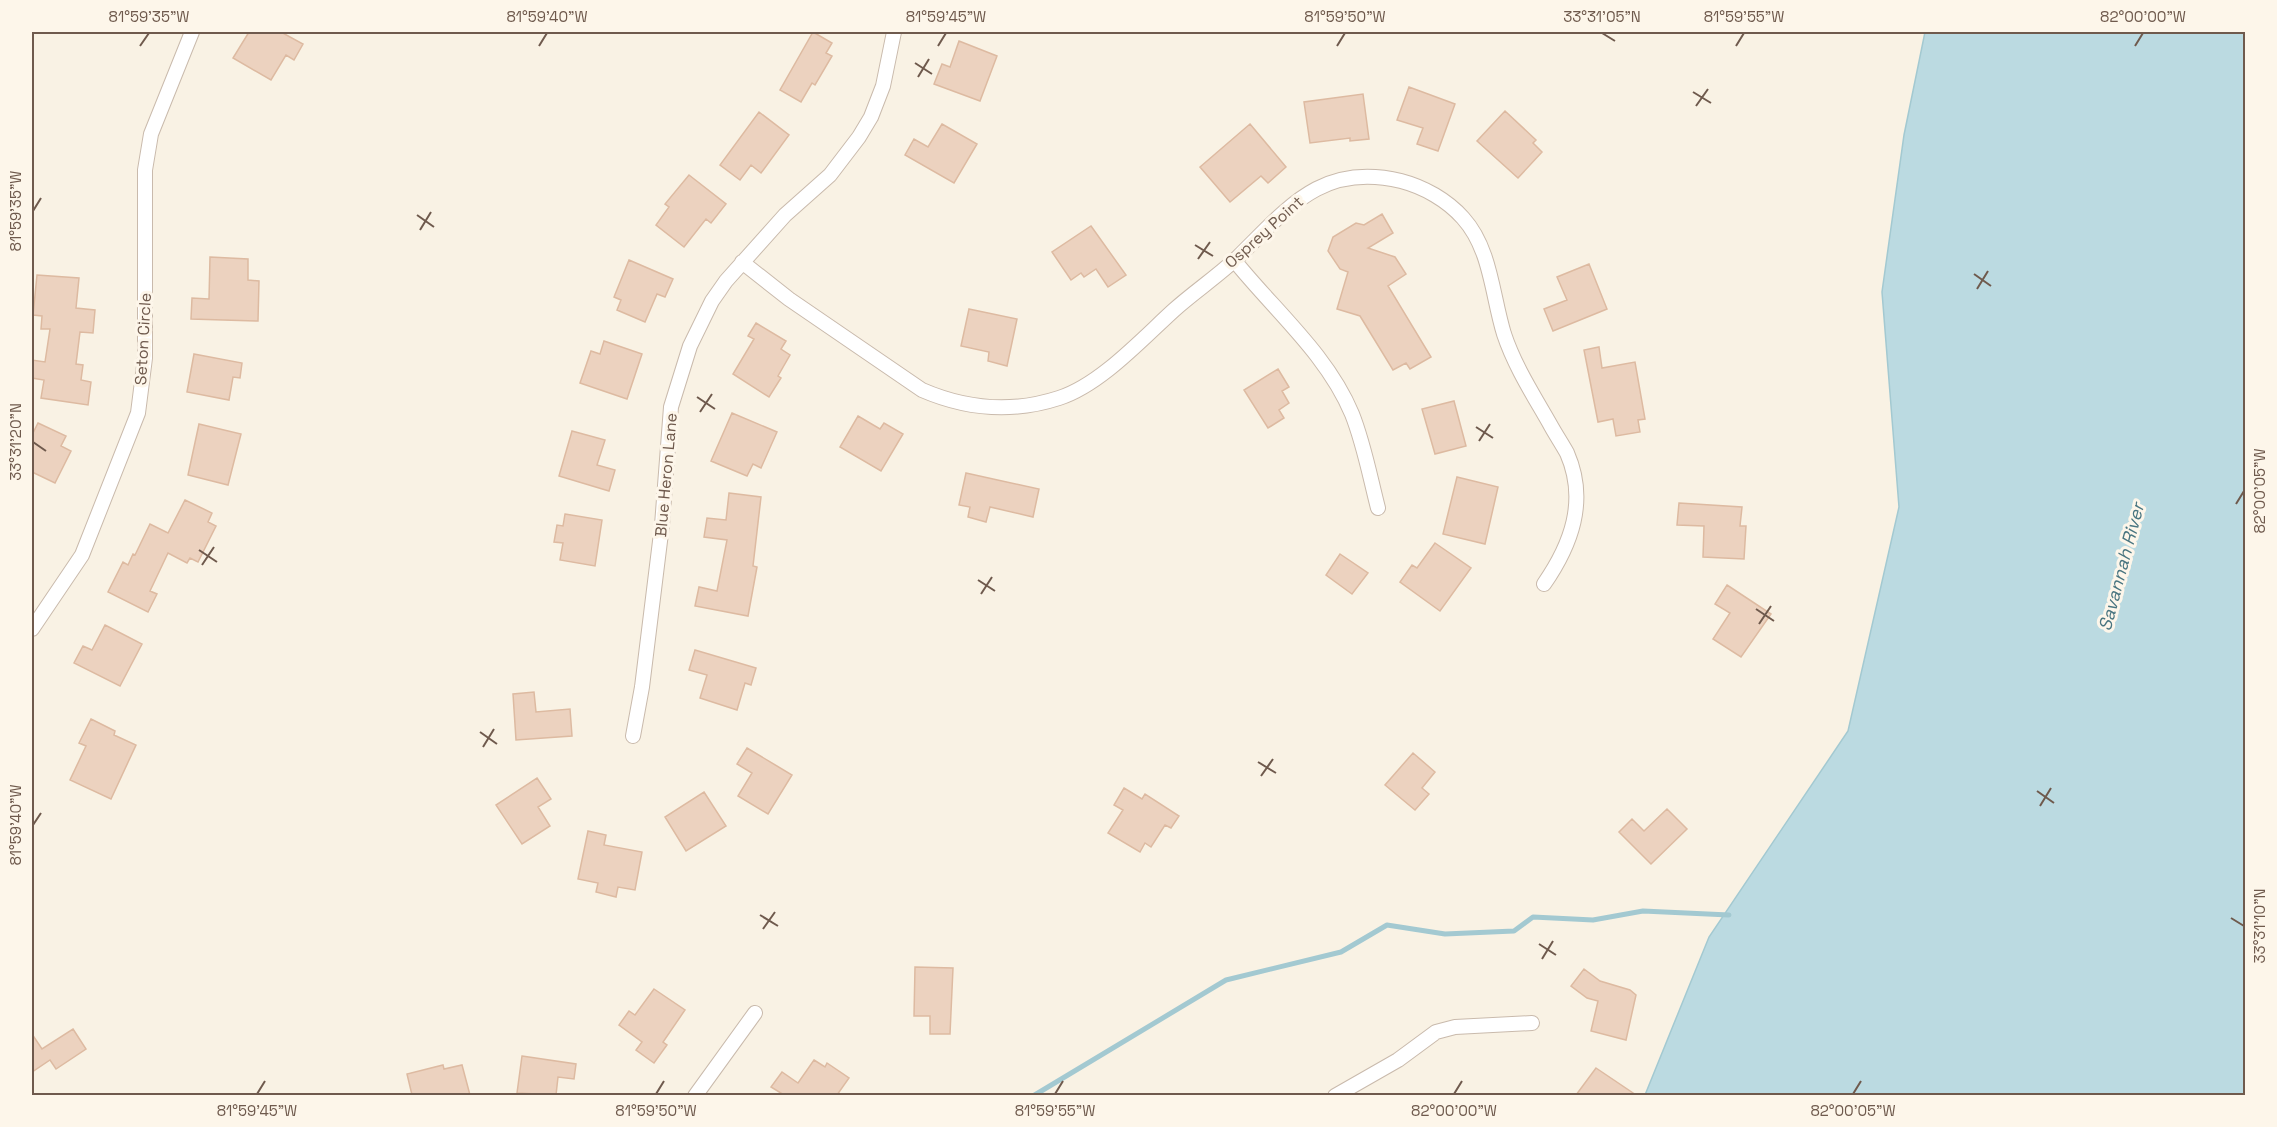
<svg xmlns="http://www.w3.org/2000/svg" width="2277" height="1127" viewBox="0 0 2277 1127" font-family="'Space Grotesk',sans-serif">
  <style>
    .water { fill: #bbdae1; stroke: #a3c9d1; stroke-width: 1.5 }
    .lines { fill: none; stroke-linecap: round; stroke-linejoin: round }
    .stream { stroke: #a3c9d1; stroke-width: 5 }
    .building { fill: #ecd2bf; stroke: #ddbaa1; stroke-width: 1.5 }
    .minor-casing { stroke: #c9baac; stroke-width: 16 }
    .minor { stroke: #fff; stroke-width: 14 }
    .ticks { fill: none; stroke: #6f5a4d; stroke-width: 2 }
    .labels { text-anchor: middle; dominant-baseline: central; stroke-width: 6; stroke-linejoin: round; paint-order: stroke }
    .street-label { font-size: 16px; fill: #6f5a4d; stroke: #fdf6ea }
    .water-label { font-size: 18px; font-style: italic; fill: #497580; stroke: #fdf6ea }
    .neatline { fill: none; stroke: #6f5a4d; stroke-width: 2 }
    .ticks-label { font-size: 15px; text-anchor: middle; fill: #6f5a4d }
  </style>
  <rect width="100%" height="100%" fill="#f9f2e4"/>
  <!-- water -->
  <path class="water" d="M 1925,32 L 2245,32 L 2245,1095 L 1645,1095 L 1709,937 L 1848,731 L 1899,507 L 1882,292 L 1904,135 Z"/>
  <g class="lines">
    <!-- stream -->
    <path class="stream" d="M 1033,1096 L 1226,980 L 1341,952 L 1387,925 L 1445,934 L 1514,931 L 1533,917 L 1593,920 L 1643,911 L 1729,915"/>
  </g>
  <!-- building -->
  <path class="building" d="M 249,32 L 281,32 L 303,44 L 294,60 L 286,55 L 271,80 L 233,58 Z
    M 813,32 L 832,43 L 826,53 L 832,56 L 815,85 L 812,83 L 801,102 L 780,90 Z
    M 959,41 L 997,56 L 980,101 L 934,84 L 942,64 L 950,67 Z
    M 1409,87 L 1455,104 L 1438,151 L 1417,144 L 1423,128 L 1397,120 Z
    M 1363,94 L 1369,139 L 1350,141 L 1350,138 L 1310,143 L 1304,102 Z
    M 1505,111 L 1536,140 L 1533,143 L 1542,152 L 1518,178 L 1477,141 Z
    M 759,112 L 789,135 L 761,173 L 751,165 L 740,180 L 720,165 Z
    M 942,124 L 977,144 L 954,183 L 905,155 L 914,139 L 928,147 Z
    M 1250,124 L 1286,167 L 1268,183 L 1261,176 L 1230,202 L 1200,167 Z
    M 689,175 L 726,204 L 711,223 L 706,219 L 684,247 L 656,225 L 669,207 L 665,204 Z
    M 1382,214 L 1393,233 L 1368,248 L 1395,257 L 1406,274 L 1388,286 L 1431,357 L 1410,369 L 1406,363 L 1393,370 L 1360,316 L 1337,309 L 1348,272 L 1340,269 L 1328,251 L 1333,237 L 1356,223 L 1364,225 Z
    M 1091,226 L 1126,275 L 1108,287 L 1096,269 L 1084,277 L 1081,273 L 1071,280 L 1052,252 Z
    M 210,257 L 248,259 L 248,280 L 259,281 L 258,321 L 191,319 L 192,298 L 209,299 Z
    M 629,260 L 673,279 L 665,297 L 657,294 L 645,322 L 617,310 L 621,300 L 614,297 Z
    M 1589,264 L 1607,309 L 1553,331 L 1544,309 L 1567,300 L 1557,277 Z
    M 37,275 L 79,278 L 76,308 L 95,310 L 93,333 L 80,332 L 76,364 L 83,365 L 81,380 L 91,382 L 88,405 L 41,398 L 44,380 L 32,378 L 32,360 L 45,362 L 50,329 L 41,329 L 42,316 L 33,315 Z
    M 969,309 L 1017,319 L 1007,366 L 988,361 L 989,352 L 961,346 Z
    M 756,323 L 786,341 L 781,349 L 790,355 L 778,376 L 781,378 L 769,397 L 733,374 L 754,339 L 748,336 Z
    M 604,341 L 642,354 L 627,399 L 580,383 L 591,351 L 600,354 Z
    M 1599,347 L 1602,368 L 1635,362 L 1645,419 L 1638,420 L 1640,432 L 1616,436 L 1613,419 L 1598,422 L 1584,350 Z
    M 194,354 L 242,363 L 240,378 L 233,377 L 229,400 L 187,392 Z
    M 1278,369 L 1289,387 L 1282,391 L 1289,403 L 1279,410 L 1284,418 L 1268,428 L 1244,390 Z
    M 1454,401 L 1466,446 L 1435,454 L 1422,409 Z
    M 732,413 L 777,432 L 761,468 L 753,464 L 747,476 L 711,461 Z
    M 858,416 L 880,429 L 884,423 L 903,434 L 881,471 L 840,447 Z
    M 38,423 L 66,436 L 61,446 L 71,451 L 55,483 L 32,472 L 32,435 Z
    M 199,424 L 241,434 L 228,485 L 188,475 Z
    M 572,431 L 605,440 L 597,465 L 615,470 L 609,491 L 559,476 Z
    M 966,473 L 1039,489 L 1033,517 L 990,507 L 986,522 L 968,517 L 970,507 L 959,505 Z
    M 1457,477 L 1498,487 L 1485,544 L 1443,534 Z
    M 729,493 L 761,497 L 753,566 L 757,567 L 748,616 L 695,606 L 699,587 L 717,591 L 727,540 L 704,537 L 707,518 L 726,520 Z
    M 185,500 L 212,513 L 208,522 L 216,526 L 198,562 L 190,558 L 187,563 L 168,553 L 150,591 L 157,594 L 148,612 L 108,592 L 123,562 L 128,565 L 133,554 L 135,555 L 150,524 L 168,533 Z
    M 1679,503 L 1742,507 L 1740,526 L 1746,526 L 1744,559 L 1703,557 L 1704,526 L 1677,525 Z
    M 565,514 L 602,520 L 595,566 L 560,560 L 563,543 L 554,542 L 557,525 L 563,526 Z
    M 1435,543 L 1471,568 L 1440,611 L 1400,582 L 1412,565 L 1417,568 Z
    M 1340,554 L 1368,573 L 1352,594 L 1326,575 Z
    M 1727,585 L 1771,614 L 1741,657 L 1713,639 L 1730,613 L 1715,604 Z
    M 105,625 L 142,644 L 120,686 L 74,663 L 83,646 L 92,650 Z
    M 695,650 L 756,668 L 751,685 L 745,683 L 737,710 L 700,698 L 707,675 L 689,670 Z
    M 534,692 L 536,712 L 570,709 L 572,736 L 516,740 L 513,694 Z
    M 91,719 L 115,731 L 114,735 L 136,745 L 111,799 L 70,780 L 86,746 L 79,743 Z
    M 747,748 L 792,775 L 768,814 L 738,796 L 752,773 L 737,764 Z
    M 1413,753 L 1435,772 L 1422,788 L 1429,794 L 1415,810 L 1385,785 Z
    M 537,778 L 551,799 L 538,807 L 550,826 L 522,844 L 496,805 Z
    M 1124,788 L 1142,799 L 1145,794 L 1179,816 L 1171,828 L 1165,825 L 1151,847 L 1145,843 L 1140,852 L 1108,833 L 1123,810 L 1114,805 Z
    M 704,792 L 726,826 L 686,851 L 665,817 Z
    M 1667,809 L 1687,829 L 1651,864 L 1619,832 L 1632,819 L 1644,831 Z
    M 588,831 L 606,835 L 604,845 L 642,852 L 635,890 L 618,887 L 616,897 L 596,892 L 598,883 L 578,879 Z
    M 915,967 L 953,968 L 950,1034 L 930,1034 L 930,1016 L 914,1016 Z
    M 1584,969 L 1600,981 L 1630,990 L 1636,995 L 1626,1040 L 1591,1031 L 1598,1001 L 1587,998 L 1571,986 Z
    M 654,989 L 685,1010 L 663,1042 L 667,1045 L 654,1063 L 636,1050 L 642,1042 L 619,1025 L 629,1011 L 635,1015 Z
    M 73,1029 L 86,1049 L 56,1069 L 50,1060 L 32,1072 L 32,1034 L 42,1049 Z
    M 522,1056 L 576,1064 L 574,1079 L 558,1077 L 556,1095 L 517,1093 Z
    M 814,1060 L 825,1067 L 827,1063 L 849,1078 L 837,1095 L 784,1095 L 771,1087 L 782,1072 L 798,1083 Z
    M 443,1065 L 444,1069 L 462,1065 L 470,1095 L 412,1095 L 407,1074 Z
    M 1596,1068 L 1636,1095 L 1576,1095 Z"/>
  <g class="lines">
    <defs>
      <path id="minor" d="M 1234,260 C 1274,310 1327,354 1352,414 C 1364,444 1370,477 1378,508
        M 742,262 L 789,299 L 922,390 C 966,409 1013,413 1059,398 C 1100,385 1142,339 1174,310 C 1194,292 1218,276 1238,257 C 1288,208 1322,162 1401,181 C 1424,187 1447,200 1463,218 C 1491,249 1492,295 1504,334 C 1515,367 1534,396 1551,426 C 1556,435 1562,444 1567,453 C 1588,501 1571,545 1544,584
        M 32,629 L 82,555 L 138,413 L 145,358 L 145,170 L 151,134 L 192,32
        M 633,736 L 642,687 L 662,525 L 671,407 L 690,346 L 712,301 L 726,281 L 785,215 L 830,175 L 859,137 L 871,117 L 883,86 L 894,32
        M 695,1096 L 755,1013
        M 1335,1096 L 1398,1060 L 1436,1032 L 1455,1027 L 1532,1023"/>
    </defs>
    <!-- minor casing -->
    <use href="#minor" class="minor-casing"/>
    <!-- minor -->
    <use href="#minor" class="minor"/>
  </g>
  <!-- ticks -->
  <path class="ticks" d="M 1602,33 L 1615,41M 140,46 L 149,33M 539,46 L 547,33M 938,46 L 946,33M 1337,46 L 1345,33M 1736,46 L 1744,33M 2135,46 L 2143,33M 915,63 L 932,74M 918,77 L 929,59M 1693,92 L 1711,103M 1696,106 L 1708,89M 33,211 L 41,198M 417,215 L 434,227M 420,230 L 431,212M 1195,245 L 1213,256M 1198,259 L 1210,242M 1974,274 L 1991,286M 1977,289 L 1988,271M 697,397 L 715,409M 700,412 L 712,394M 1476,427 L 1493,438M 1479,441 L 1490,424M 33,442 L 46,451M 2236,504 L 2244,491M 199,550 L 217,562M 202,565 L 214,547M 978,580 L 995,591M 981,594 L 992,577M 1756,609 L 1774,621M 1759,624 L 1771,606M 480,732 L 497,744M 483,747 L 494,729M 1258,762 L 1276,773M 1261,776 L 1273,759M 2037,791 L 2054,803M 2040,806 L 2051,788M 33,825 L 41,813M 760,915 L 778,926M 2231,918 L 2244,926M 763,929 L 775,912M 1539,944 L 1556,955M 1542,959 L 1553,941M 257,1094 L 265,1081M 656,1094 L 664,1081M 1055,1094 L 1063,1081M 1454,1094 L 1462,1081M 1853,1094 L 1861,1081"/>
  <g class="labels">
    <!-- street labels -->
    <g class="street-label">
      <text transform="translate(1264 232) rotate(-42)">Osprey Point</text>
      <text transform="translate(143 339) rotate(-87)">Seton Circle</text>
      <text transform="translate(666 475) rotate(-85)">Blue Heron Lane</text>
    </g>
    <!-- water labels -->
    <g class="water-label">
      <text transform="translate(2121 567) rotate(-75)">Savannah River</text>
    </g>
  </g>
  <!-- border -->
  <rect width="2277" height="1127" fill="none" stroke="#fdf6ea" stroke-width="66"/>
  <rect x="33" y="33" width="2211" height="1061" class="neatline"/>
  <g class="ticks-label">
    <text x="149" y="22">81°59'35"W</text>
    <text x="547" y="22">81°59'40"W</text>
    <text x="946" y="22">81°59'45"W</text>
    <text x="1345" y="22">81°59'50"W</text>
    <text x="1602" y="22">33°31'05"N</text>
    <text x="1744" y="22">81°59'55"W</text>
    <text x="2143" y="22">82°00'00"W</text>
    <text transform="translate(16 211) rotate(-90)" y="5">81°59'35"W</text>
    <text transform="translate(16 442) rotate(-90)" y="5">33°31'20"N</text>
    <text transform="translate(2260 491) rotate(-90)" y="5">82°00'05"W</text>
    <text transform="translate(16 825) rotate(-90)" y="5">81°59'40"W</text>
    <text transform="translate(2260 926) rotate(-90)" y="5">33°31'10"N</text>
    <text x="257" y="1116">81°59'45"W</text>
    <text x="656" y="1116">81°59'50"W</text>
    <text x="1055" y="1116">81°59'55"W</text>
    <text x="1454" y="1116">82°00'00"W</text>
    <text x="1853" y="1116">82°00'05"W</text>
  </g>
</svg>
